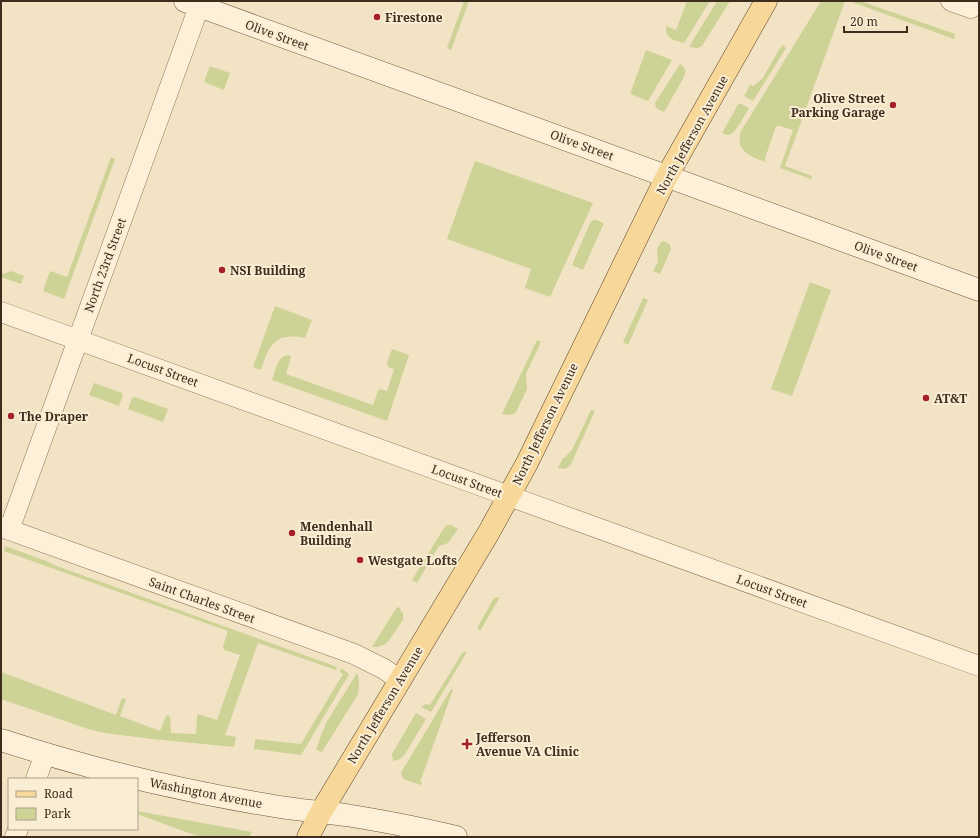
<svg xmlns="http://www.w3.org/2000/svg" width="980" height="838" viewBox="0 0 980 838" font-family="'Noto Serif',serif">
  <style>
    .green { fill: #cdd296 }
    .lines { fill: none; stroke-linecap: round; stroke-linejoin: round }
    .minor-casing { stroke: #8f7458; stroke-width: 21 }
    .secondary-casing { stroke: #71543b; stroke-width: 23 }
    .primary-casing { stroke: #5d412d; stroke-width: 23 }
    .minor { stroke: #fcf0d8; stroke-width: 20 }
    .secondary { stroke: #fcf0d8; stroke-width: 22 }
    .primary { stroke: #f8d899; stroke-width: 22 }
    .poi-dot { fill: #a42227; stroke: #f9edd4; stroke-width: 1.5 }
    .labels { text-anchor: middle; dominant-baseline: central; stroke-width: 4; stroke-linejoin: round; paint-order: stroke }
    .poi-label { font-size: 12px; font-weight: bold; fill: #3e2c1d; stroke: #f9edd4; text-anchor: start }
    .street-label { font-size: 12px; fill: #3e2c1d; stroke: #f9edd4 }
  </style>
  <rect width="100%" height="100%" fill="#f2e3c4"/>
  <!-- green -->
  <path class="green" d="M 464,1 L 469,1 L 451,50 L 447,48 Z
    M 687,1 L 710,1 L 684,43 C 674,40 665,39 666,26 L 676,30 Z
    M 717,1 L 730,1 L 702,46 L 698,48 L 689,47 Z
    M 821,1 L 845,1 L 785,166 L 812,176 L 811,179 L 780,168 L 793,130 L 780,126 L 777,126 L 775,129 L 765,158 L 765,161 L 768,163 C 752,157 734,152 741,131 Z
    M 849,1 L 860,1 L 955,34 L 954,39 Z
    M 782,45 L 786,48 L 753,101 L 744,96 L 750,85 L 753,86 L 762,79 Z
    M 646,50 L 672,60 L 648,101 L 630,94 Z
    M 680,64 C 686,68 686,71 684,77 L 664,112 C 659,110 655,109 655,103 Z
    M 210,66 L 230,73 L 224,90 L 204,82 Z
    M 739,103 L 749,108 C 745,114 735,135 728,135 C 727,135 723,134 722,133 Z
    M 111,157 L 115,159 L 64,299 L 43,291 L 50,271 L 67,277 Z
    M 475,161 L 593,203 L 550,297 L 525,288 L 531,269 L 447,239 Z
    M 593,220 L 596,220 L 604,223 L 583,270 L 572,265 L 590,223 Z
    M 662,241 L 668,243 L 670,245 L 671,249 L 660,274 L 653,271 L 658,262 L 657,249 Z
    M 1,270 L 3,274 L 11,271 L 24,276 L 21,284 L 1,277 Z
    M 810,282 L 831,290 L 792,396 L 771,389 Z
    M 643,298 L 648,300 L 628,345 L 623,342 Z
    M 275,306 L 312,320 L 305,338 C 275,332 269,345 261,370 L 253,367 Z
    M 537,340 L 541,342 L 526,374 L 527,389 L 516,412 C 512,416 507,415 502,414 Z
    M 392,349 L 409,355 L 387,421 L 272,380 C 276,369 277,356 289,355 L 291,357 L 286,374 L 373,405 L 378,391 L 380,389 L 387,391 L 394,369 L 388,367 L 387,363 Z
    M 94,383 L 122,393 L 123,395 L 119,406 L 89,395 Z
    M 135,397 L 168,409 L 163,422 L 128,409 L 132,398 Z
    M 591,410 L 595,411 L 571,464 C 566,470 565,469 558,468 L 563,458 L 564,458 L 572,450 Z
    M 447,525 L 451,525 L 458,529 L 448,543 L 439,546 L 417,583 L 412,580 L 444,528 Z
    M 5,546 L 49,562 L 54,565 L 337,667 L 336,670 L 258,643 L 225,735 L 236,737 L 234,747 L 152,739 L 105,733 L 88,729 L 1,699 L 1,672 L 116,715 L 122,698 L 126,699 L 120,716 L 160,731 L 166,716 L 168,715 L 170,717 L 171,733 L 196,734 L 197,716 L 198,714 L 217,720 L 240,655 L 224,650 L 223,646 L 228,631 L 4,551 Z
    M 500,597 L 480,631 L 477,628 L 494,598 Z
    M 397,607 L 400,608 L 401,612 L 403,613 L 403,620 L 390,639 L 385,644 L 378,647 L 372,647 Z
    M 463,652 L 467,652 L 431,712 L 421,707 L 426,704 L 430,705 Z
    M 341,668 L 349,674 L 348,676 L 301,755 L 254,749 L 255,739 L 301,744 L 343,674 L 340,672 Z
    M 357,673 C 360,681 359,687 358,694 L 322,752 L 316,750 L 320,738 L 326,723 Z
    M 451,689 L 453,690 L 420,782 L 422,782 L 421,785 L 403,779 L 401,773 Z
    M 416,713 L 426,719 L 405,754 L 400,759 L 393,761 L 392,754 Z
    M 137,811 L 252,832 L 249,837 L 200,837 L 137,814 Z"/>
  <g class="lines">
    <defs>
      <path id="minor" d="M 951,1 L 971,8
        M 1,312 L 509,496 L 979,666
        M 1,527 L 354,654 L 384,669 L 400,680
        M 9,530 L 201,1
        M 36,779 L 45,754
        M 15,837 L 18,829"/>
      <path id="secondary" d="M 185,1 L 979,290
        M 1,740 C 90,769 181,791 274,806 C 298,810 322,812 346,815 C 383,821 420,828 456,837"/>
      <path id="primary" d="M 308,837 L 321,812 L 489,532 L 527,463 L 667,176 L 766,1"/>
    </defs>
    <!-- minor casing -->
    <use href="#minor" class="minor-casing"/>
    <!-- secondary casing -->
    <use href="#secondary" class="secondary-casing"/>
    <!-- primary casing -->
    <use href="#primary" class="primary-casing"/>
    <!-- minor -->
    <use href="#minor" class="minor"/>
    <!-- secondary -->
    <use href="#secondary" class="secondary"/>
    <!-- primary -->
    <use href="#primary" class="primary"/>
  </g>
  <!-- markers -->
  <g class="poi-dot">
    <circle cx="377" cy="17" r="4"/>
    <circle cx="893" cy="105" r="4"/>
    <circle cx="222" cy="270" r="4"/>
    <circle cx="926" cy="398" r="4"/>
    <circle cx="11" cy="416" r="4"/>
    <circle cx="292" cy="533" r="4"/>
    <circle cx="360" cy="560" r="4"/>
    <path d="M465 738h4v4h4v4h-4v4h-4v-4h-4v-4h4z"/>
  </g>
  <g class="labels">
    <!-- poi labels -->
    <g class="poi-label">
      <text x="385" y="17">Firestone</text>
      <text x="885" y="98" text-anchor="end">Olive Street<tspan x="885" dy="14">Parking Garage</tspan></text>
      <text x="230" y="270">NSI Building</text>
      <text x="934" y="398">AT&amp;T</text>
      <text x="19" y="416">The Draper</text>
      <text x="300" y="526">Mendenhall<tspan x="300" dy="14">Building</tspan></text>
      <text x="368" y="560">Westgate Lofts</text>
      <text x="476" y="737">Jefferson<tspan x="476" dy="14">Avenue VA Clinic</tspan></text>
    </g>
    <!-- street labels -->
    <g class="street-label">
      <text transform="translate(277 35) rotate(20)">Olive Street</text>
      <text transform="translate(692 135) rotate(-61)">North Jefferson Avenue</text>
      <text transform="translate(582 145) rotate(20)">Olive Street</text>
      <text transform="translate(886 256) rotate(20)">Olive Street</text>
      <text transform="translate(105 265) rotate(-70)">North 23rd Street</text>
      <text transform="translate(163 370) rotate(20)">Locust Street</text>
      <text transform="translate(545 424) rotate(-64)">North Jefferson Avenue</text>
      <text transform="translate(467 481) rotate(20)">Locust Street</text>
      <text transform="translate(772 591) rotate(20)">Locust Street</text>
      <text transform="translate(202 600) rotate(20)">Saint Charles Street</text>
      <text transform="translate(385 705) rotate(-59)">North Jefferson Avenue</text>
      <text transform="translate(206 793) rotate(11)">Washington Avenue</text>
    </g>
  </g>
  <!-- border -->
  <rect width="980" height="838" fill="none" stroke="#3e2c1d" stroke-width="4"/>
  <!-- legend -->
  <rect x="8" y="778" width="130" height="52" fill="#f9edd4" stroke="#aea08b"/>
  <rect x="16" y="791" width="20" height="6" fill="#f8d899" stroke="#aea08b"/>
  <text x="44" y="798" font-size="12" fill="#3e2c1d">Road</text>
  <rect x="16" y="808" width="20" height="12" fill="#cdd296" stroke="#aea08b"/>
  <text x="44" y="818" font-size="12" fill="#3e2c1d">Park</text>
  <!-- scale -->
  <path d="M844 26v6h63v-6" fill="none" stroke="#3e2c1d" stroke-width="2"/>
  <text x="850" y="26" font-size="12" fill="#3e2c1d" stroke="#f9edd4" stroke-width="3" paint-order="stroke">20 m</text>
</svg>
